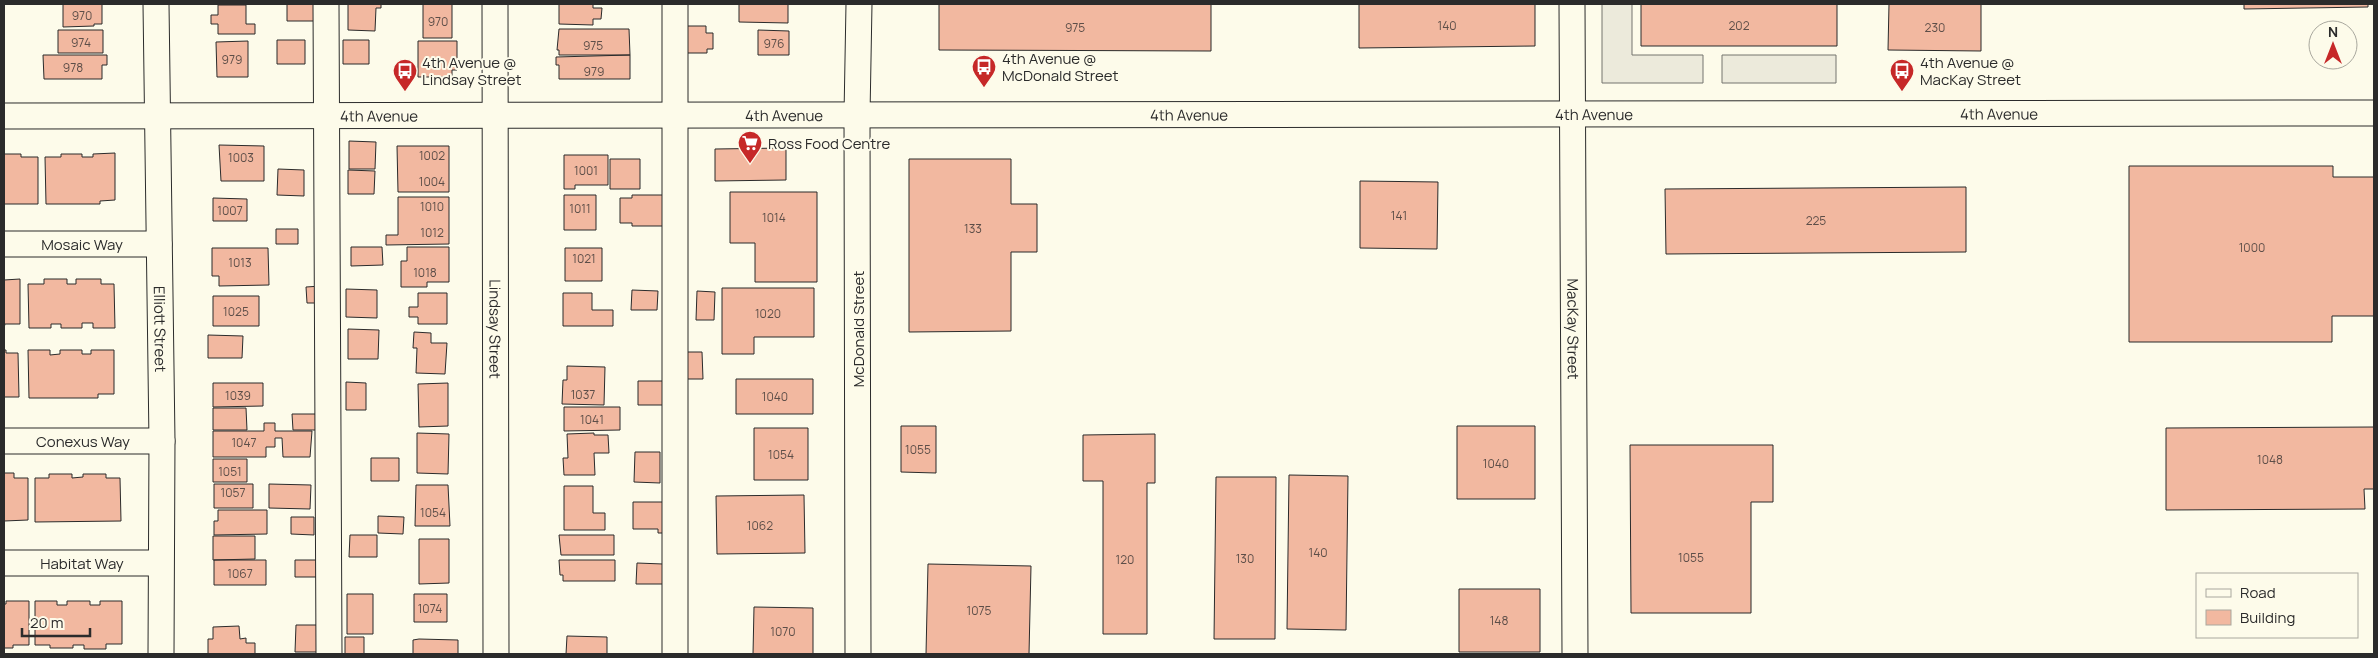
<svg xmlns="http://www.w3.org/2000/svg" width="2378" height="658" viewBox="0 0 2378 658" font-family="Manrope,sans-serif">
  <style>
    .parking { fill: #eceadb; stroke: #74746e }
    .building { fill: #f2b8a0; stroke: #2b2b2b }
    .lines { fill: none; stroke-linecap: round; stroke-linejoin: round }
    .minor-casing { stroke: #2b2b2b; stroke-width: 27 }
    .minor { stroke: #fdfbea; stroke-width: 25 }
    .labels { text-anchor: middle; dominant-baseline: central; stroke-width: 4; stroke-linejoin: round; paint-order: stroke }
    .number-label { font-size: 12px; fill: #5d4e48 }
    .poi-label { font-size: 15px; fill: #2b2b2b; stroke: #fdfbea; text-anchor: start }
    .street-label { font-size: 15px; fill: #2b2b2b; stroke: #fdfbea }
  </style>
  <rect width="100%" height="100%" fill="#fdfbea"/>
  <!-- parking -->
  <path class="parking" d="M 1602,4 L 1632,4 L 1632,55 L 1703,55 L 1703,83 L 1602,83 Z
    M 1722,55 L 1836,55 L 1836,83 L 1722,83 Z"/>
  <!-- building -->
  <path class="building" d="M 63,4 L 102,4 L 102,24 L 94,24 L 94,26 L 63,27 Z
    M 287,4 L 314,4 L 314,21 L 287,21 Z
    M 348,4 L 381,4 L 381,8 L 376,8 L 375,31 L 348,30 Z
    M 423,4 L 452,4 L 452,38 L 423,38 Z
    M 559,4 L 593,4 L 593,8 L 602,8 L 601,19 L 593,19 L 593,25 L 559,24 Z
    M 739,4 L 788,4 L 788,23 L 739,22 Z
    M 939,4 L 1211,4 L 1211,51 L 939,50 Z
    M 1359,4 L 1535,4 L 1535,46 L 1359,48 Z
    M 1641,4 L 1837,4 L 1837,46 L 1641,46 Z
    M 1889,4 L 1981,4 L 1981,51 L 1888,50 Z
    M 2244,4 L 2368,4 L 2368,7 L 2244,9 Z
    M 218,5 L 246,5 L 246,24 L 255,24 L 255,34 L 218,34 L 218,24 L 211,24 L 211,15 L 218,15 Z
    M 687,26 L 706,26 L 706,33 L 713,33 L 713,49 L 707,49 L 707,53 L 687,53 Z
    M 559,29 L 629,29 L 630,55 L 559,55 L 559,50 L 557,50 Z
    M 58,30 L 103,30 L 103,53 L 58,53 Z
    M 758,30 L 789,31 L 789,55 L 758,55 Z
    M 277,40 L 305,40 L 305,64 L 277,64 Z
    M 343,40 L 369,40 L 369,64 L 343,64 Z
    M 248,41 L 248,77 L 217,77 L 216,42 Z
    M 418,41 L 457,41 L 457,70 L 452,70 L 452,77 L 418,77 Z
    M 43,55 L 107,55 L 107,65 L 102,65 L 102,79 L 44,79 Z
    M 630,55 L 630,79 L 559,79 L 559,65 L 556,65 L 556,57 Z
    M 349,141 L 376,142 L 375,169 L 349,169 Z
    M 219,145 L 264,146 L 264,181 L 221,181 Z
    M 397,146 L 449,146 L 449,192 L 398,192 Z
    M 786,148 L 786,180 L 715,181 L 715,149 Z
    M 115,153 L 115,200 L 100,201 L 100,204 L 46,204 L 45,157 L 61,157 L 61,154 L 82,154 L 82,157 L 93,157 L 93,154 Z
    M 4,154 L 21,154 L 21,157 L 38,157 L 38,204 L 4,204 Z
    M 564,155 L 608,155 L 608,185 L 575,185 L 575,189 L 564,189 Z
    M 610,159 L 640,159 L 640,189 L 610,189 Z
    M 909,159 L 1011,159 L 1011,204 L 1037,204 L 1037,252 L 1011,252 L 1011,331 L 909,332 Z
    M 2129,166 L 2333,166 L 2333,177 L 2374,177 L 2374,316 L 2332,316 L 2332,342 L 2129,342 Z
    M 278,169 L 304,170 L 304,196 L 277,195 Z
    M 348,170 L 375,171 L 374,194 L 348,194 Z
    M 1360,181 L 1438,182 L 1437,249 L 1360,248 Z
    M 1966,187 L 1966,252 L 1666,254 L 1665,189 Z
    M 730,192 L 817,192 L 817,282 L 755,282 L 755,243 L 730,243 Z
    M 564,195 L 596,195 L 596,230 L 564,230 Z
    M 632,195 L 665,195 L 665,226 L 632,226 L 632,223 L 620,223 L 620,198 L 632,198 Z
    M 398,197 L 449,197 L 449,244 L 386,245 L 386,235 L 398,235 Z
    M 213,198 L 247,199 L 247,221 L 213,221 Z
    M 276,229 L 298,229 L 298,244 L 276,244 Z
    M 351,247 L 382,247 L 383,265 L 351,266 Z
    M 407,247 L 449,247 L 449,282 L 427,282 L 427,287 L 401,287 L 401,261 L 407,261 Z
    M 212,248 L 268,248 L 269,285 L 219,286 L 219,276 L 212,276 Z
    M 565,248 L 602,248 L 602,281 L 565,281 Z
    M 20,279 L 20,324 L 5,324 L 4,328 L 4,280 Z
    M 44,279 L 67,279 L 67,284 L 76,284 L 76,279 L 101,279 L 101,284 L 114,284 L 115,328 L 93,328 L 93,323 L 82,323 L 82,328 L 61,328 L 61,324 L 51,324 L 51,328 L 29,328 L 28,284 L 44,284 Z
    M 321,286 L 321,303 L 307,303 L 306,287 Z
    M 722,288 L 814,288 L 814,337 L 754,337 L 754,354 L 722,354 Z
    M 346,289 L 377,290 L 377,318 L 346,317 Z
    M 632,290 L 658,291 L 657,310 L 631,310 Z
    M 697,291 L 715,292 L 714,320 L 696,320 Z
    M 418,293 L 447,293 L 447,324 L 418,324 L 418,317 L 409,317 L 409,307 L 418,307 Z
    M 563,293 L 592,293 L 592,310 L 613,310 L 613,326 L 563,326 Z
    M 213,296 L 259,296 L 259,326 L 213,326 Z
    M 348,329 L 379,330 L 378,359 L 348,359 Z
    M 414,332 L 431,333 L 431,343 L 447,343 L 445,374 L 416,373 L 417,348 L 413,348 Z
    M 208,335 L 243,336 L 242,358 L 208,358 Z
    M 4,350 L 6,350 L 6,353 L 18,353 L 19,397 L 4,397 Z
    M 28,350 L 50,350 L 50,355 L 60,354 L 60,350 L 82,350 L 82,354 L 91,354 L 91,350 L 114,350 L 114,394 L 98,394 L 98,398 L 29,398 Z
    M 686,352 L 702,352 L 703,379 L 687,379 Z
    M 567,366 L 605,367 L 604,405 L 562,404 L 563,380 L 567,380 Z
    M 736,379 L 813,379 L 813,414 L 736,414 Z
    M 638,381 L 666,381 L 666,405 L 638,405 Z
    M 346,382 L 366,383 L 366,410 L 346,410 Z
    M 213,383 L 263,383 L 263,406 L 213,407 Z
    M 448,383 L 448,426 L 419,427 L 418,384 Z
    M 564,407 L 620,407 L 620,430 L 564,431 Z
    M 213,408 L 246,408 L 247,430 L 213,430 Z
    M 292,414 L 317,414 L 318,430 L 293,430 Z
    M 264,423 L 275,423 L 275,431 L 312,431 L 310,457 L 283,457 L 282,438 L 275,438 L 275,447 L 266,447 L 266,457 L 213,457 L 213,431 L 264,431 Z
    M 901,426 L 936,426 L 936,473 L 901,472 Z
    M 1457,426 L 1535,426 L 1535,499 L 1457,499 Z
    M 2374,427 L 2374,489 L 2364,489 L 2365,509 L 2166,510 L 2166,428 Z
    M 754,428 L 808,428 L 808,480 L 754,480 Z
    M 417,433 L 449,434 L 448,474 L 417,473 Z
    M 594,433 L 594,435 L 608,435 L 609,453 L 594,453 L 595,475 L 564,475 L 563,458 L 568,458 L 567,434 Z
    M 1155,434 L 1155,483 L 1147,483 L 1147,634 L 1103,634 L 1103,481 L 1083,481 L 1083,435 Z
    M 1630,445 L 1773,445 L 1773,502 L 1751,502 L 1751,613 L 1631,613 Z
    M 635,452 L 660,452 L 660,483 L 634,482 Z
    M 371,458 L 399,458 L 399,481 L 371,481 Z
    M 213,459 L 247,459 L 247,482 L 213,482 Z
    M 4,473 L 14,473 L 14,478 L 28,478 L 28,520 L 4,521 Z
    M 49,474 L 72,474 L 72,478 L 83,477 L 83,474 L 106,474 L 106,478 L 120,478 L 121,521 L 35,522 L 35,478 L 49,478 Z
    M 1289,475 L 1348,476 L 1346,630 L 1287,629 Z
    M 1216,477 L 1276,477 L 1275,639 L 1214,639 Z
    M 214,484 L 253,484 L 253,508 L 214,508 Z
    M 269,484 L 311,485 L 310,509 L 269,508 Z
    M 416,485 L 448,485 L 450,526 L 415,526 Z
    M 564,486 L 593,486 L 593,513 L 605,513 L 605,530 L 564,530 Z
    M 804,495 L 805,553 L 717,554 L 716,496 Z
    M 633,502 L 664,502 L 667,533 L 658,533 L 658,529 L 633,529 Z
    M 218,510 L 267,510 L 267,534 L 214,535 L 214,521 L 218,521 Z
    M 378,516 L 404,517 L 403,534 L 378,533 Z
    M 291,517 L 314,517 L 314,535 L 291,534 Z
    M 350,535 L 377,535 L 377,557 L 349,557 Z
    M 559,535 L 614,535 L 614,555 L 561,555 Z
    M 213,536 L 255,536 L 255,559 L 213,560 Z
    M 419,539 L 449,539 L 449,583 L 419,584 Z
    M 214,560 L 266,560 L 266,585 L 214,585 Z
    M 295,560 L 320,560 L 320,577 L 295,577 Z
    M 559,560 L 615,560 L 615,581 L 563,581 L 563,575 L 560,575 Z
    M 637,563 L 663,564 L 663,584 L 636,584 Z
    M 928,564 L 1031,566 L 1029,654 L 926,654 Z
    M 1459,589 L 1540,589 L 1540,652 L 1459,652 Z
    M 347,594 L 373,594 L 373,634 L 347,634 Z
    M 414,594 L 447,594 L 447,622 L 414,622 Z
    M 6,601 L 29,601 L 29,645 L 13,645 L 13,648 L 4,648 L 4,604 L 6,604 Z
    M 35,601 L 57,601 L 57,605 L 67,605 L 67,601 L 90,601 L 90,605 L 100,605 L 100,601 L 122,601 L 122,644 L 106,644 L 106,649 L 84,649 L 84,645 L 73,645 L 73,648 L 50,648 L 50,645 L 35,645 Z
    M 754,607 L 813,608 L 813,654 L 753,654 Z
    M 296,625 L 321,625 L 321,652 L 295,652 Z
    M 239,626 L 240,639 L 246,638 L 246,643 L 255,643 L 255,654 L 208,654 L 208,639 L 213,639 L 213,627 Z
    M 567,636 L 607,637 L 607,654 L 566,654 Z
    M 345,637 L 364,637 L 364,654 L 345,654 Z
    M 419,639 L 458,640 L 458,654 L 413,654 L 413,640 Z"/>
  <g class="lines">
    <defs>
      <g id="minor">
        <path id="s1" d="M 156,4 L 162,441 L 161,654"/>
        <path d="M 326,4 L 329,654"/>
        <path id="s2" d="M 495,4 L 496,654"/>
        <path d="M 675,4 L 675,654"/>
        <path id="s3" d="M 1572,4 L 1575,654"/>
        <path id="s4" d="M 4,116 L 2374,113"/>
        <path id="s5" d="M 4,244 L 159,244"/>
        <path id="s6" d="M 4,441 L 162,441"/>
        <path id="s7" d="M 4,563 L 160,563"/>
        <path d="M 858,654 L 857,115 L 859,4"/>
      </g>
    </defs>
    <!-- minor casing -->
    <use href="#minor" class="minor-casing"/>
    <!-- minor -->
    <use href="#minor" class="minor"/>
  </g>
  <!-- icons -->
  <defs>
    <symbol id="bus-pin" viewBox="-11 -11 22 30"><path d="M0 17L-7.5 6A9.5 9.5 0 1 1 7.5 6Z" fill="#c62828" stroke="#fdfbea"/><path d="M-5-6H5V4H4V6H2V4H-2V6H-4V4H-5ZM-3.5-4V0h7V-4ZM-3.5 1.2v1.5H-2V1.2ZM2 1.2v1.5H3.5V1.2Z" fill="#fff"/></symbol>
    <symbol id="supermarket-pin" viewBox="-11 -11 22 30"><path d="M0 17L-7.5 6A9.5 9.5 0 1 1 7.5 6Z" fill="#c62828" stroke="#fdfbea"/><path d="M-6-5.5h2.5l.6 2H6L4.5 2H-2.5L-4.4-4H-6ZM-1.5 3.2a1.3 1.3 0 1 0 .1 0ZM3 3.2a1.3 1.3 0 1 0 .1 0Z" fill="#fff"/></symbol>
  </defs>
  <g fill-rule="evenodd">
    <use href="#bus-pin" x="970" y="53" width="28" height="38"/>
    <use href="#bus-pin" x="391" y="57" width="28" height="38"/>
    <use href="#bus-pin" x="1888" y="57" width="28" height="38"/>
    <use href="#supermarket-pin" x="736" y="129" width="28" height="38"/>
  </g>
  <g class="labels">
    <!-- number labels -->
    <g class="number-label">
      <text x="82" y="15">970</text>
      <text x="438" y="21">970</text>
      <text x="1447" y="25">140</text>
      <text x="1739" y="25">202</text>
      <text x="1075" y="27">975</text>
      <text x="1935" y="27">230</text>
      <text x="81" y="42">974</text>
      <text x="774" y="43">976</text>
      <text x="593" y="45">975</text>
      <text x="232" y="59">979</text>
      <text x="73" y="67">978</text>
      <text x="594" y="71">979</text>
      <text x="432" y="155">1002</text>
      <text x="241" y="157">1003</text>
      <text x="586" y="170">1001</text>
      <text x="432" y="181">1004</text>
      <text x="432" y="206">1010</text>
      <text x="580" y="208">1011</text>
      <text x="230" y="210">1007</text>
      <text x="1399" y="215">141</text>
      <text x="774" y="217">1014</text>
      <text x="1816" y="220">225</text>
      <text x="973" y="228">133</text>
      <text x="432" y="232">1012</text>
      <text x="2252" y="247">1000</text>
      <text x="584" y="258">1021</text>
      <text x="240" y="262">1013</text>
      <text x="425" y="272">1018</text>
      <text x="236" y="311">1025</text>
      <text x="768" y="313">1020</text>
      <text x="583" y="394">1037</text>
      <text x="238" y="395">1039</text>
      <text x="775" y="396">1040</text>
      <text x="592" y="419">1041</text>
      <text x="244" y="442">1047</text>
      <text x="918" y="449">1055</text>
      <text x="781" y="454">1054</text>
      <text x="2270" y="459">1048</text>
      <text x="1496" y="463">1040</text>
      <text x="230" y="471">1051</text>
      <text x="233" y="492">1057</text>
      <text x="433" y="512">1054</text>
      <text x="760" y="525">1062</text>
      <text x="1318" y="552">140</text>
      <text x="1691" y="557">1055</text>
      <text x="1245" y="558">130</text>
      <text x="1125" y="559">120</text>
      <text x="240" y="573">1067</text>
      <text x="430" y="608">1074</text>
      <text x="979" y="610">1075</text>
      <text x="1499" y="620">148</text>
      <text x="783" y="631">1070</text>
    </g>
    <!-- poi labels -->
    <g class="poi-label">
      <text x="1002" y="58">4th Avenue @<tspan x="1002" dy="17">McDonald Street</tspan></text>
      <text x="422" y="62">4th Avenue @<tspan x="422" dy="17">Lindsay Street</tspan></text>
      <text x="1920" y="62">4th Avenue @<tspan x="1920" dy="17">MacKay Street</tspan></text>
      <text x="768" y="143">Ross Food Centre</text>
    </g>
    <!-- street labels -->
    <g class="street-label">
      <text stroke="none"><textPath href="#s4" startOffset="1590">4th Avenue</textPath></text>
      <text stroke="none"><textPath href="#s4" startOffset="1995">4th Avenue</textPath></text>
      <text stroke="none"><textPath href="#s4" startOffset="780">4th Avenue</textPath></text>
      <text stroke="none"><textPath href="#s4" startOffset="375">4th Avenue</textPath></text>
      <text stroke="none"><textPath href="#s4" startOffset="1185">4th Avenue</textPath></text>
      <text stroke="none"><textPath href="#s5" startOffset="78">Mosaic Way</textPath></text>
      <text stroke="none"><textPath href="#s1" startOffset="325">Elliott Street</textPath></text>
      <text stroke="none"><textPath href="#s2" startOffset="325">Lindsay Street</textPath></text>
      <text transform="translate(858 329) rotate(-90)">McDonald Street</text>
      <text stroke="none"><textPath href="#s3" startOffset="325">MacKay Street</textPath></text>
      <text stroke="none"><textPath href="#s6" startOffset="79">Conexus Way</textPath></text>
      <text stroke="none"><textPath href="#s7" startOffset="78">Habitat Way</textPath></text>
    </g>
  </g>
  <!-- border -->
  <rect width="2378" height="658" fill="none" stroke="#2b2b2b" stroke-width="10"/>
  <!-- legend -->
  <rect x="2196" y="573" width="162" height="65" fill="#fdfbea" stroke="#a9a89e"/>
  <rect x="2206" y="589" width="25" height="8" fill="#fdfbea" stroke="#a9a89e"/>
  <text x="2240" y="598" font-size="15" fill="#2b2b2b">Road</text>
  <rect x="2206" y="610" width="25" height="15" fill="#f2b8a0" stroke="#a9a89e"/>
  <text x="2240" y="623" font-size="15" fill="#2b2b2b">Building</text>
  <!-- north arrow -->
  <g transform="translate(2333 45)"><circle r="24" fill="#fdfbea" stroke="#a9a89e"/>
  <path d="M0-4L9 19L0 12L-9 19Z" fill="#c62828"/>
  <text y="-8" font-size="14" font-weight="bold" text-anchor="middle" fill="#2b2b2b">N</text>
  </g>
  <!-- scale -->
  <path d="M22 628v8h68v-8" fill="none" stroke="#2b2b2b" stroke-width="2.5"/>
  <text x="30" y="628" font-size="15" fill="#2b2b2b" stroke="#fdfbea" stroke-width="4" paint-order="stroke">20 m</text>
</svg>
